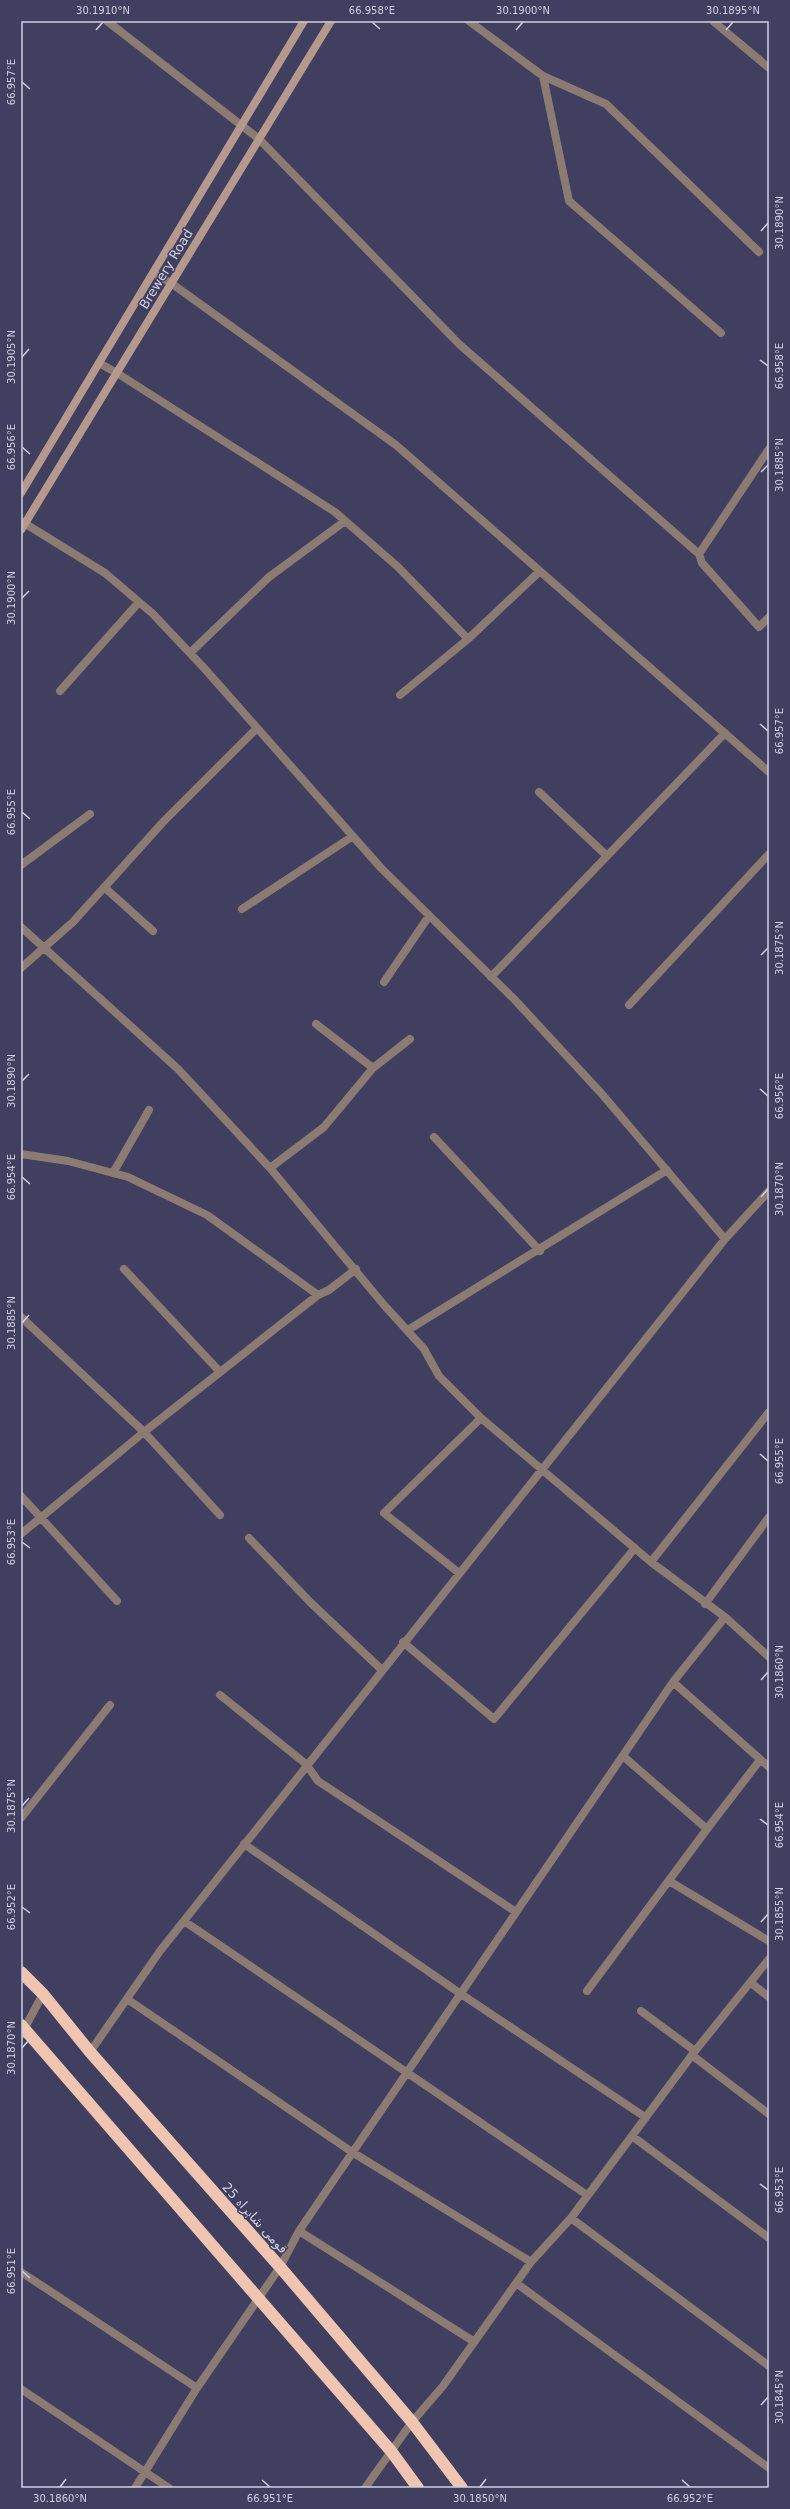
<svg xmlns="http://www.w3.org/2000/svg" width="790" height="2509" viewBox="0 0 790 2509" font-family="'DejaVu Sans','Noto Naskh Arabic',sans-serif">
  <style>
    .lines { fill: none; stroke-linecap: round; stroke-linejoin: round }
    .lane { stroke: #8c7b73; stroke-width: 8 }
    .street { stroke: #8c7b73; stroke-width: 8 }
    .secondary { stroke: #b4998c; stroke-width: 8 }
    .highway { stroke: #efc5b2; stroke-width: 12 }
    .ticks { fill: none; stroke: #d0d0e4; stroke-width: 1.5 }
    .labels { text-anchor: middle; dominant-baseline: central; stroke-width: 3; stroke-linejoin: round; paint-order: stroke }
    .street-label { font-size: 13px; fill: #d0d0e4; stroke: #413f5f }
    .neatline { fill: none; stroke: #d0d0e4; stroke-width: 1.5 }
    .ticks-label { font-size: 10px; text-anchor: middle; fill: #d0d0e4 }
  </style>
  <rect width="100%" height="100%" fill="#413f5f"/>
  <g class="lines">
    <!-- lane -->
    <path class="lane" d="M 107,21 L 259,139"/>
    <!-- street -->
    <path class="street" d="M 469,21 L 543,76 L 606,104 L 759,252
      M 713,21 L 769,68
      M 543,76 L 569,201 L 721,333
      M 259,139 L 459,344 L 699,554 L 702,563 L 759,627 L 769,617
      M 153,273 L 171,283 L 396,445 L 769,772
      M 99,363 L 117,373 L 335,512 L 398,567 L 468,639
      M 21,521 L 105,573 L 152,613 L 204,668 L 381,868 L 514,999 L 601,1093 L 725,1239
      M 699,554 L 769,449
      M 190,653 L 269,577 L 345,521
      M 60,691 L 139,602
      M 400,695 L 468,639 L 540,571
      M 539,792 L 607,856
      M 21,865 L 90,814
      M 104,887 L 153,931
      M 242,909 L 353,836
      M 21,927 L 178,1069 L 270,1168 L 384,1305 L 424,1349 L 439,1376 L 481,1418 L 651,1562 L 725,1617 L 769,1657
      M 21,968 L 73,922 L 164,821 L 257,728
      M 491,977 L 725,733
      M 384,982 L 429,916
      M 629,1005 L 769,854
      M 316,1024 L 373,1068
      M 434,1137 L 540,1251
      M 21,1154 L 68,1161 L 128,1177 L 207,1215 L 318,1295
      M 270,1168 L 324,1127 L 373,1068 L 410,1039
      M 113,1173 L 149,1110
      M 124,1269 L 220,1372
      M 21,1317 L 144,1432 L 220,1515
      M 408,1330 L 667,1170
      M 21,1496 L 117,1601
      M 21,1534 L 144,1432 L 318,1295 L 329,1290 L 356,1269
      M 249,1538 L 310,1602 L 382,1670
      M 651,1562 L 769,1412
      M 459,1573 L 384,1513 L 481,1418
      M 705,1604 L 769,1517
      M 403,1642 L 494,1719 L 635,1548
      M 673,1682 L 769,1767
      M 220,1695 L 306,1764 L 318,1781 L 516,1912
      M 623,1756 L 707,1829 L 760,1760
      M 21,1818 L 110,1705
      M 244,1844 L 461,1994 L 645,2117
      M 669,1881 L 769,1941
      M 184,1921 L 587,2195
      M 751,1983 L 769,1997
      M 587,1991 L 707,1829
      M 127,1999 L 352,2152 L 531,2262
      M 641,2011 L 695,2051
      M 21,2035 L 43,1994
      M 90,2052 L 160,1951 L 725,1239 L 769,1191
      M 693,2056 L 769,2114
      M 632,2136 L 769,2238
      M 571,2218 L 769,2366
      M 299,2231 L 473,2341
      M 21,2272 L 197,2388
      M 516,2283 L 769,2468
      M 21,2389 L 169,2488
      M 135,2488 L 197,2388 L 280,2267 L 299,2231 L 673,1682 L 725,1617
      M 365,2488 L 412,2422 L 443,2386 L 531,2262 L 571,2218 L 695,2051 L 769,1959"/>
    <!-- secondary -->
    <path class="secondary" d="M 21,493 L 304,21
      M 21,530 L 331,21"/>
    <!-- highway -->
    <path class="highway" d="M 21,1972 L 43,1994 L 90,2052 L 280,2267 L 412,2422 L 462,2488
      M 21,2025 L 391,2451 L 418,2488"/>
  </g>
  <!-- ticks -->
  <path class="ticks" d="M 372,22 L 380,29M 96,30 L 103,22M 516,30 L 523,22M 726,30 L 733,22M 22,82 L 30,89M 761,231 L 768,223M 22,357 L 29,349M 760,360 L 768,366M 22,447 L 30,454M 761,472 L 768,465M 22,598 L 29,591M 760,724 L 768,731M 22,812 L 30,819M 761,955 L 768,948M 22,1081 L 29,1074M 760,1089 L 768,1096M 22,1177 L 30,1184M 761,1197 L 768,1189M 22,1323 L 29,1315M 760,1454 L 768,1461M 22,1542 L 30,1548M 761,1680 L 768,1672M 22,1806 L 29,1798M 760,1819 L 768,1825M 22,1907 L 30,1913M 761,1922 L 768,1914M 22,2048 L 29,2040M 760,2184 L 768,2190M 22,2271 L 30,2278M 761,2405 L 768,2397M 262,2480 L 270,2487M 682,2480 L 690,2487M 60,2487 L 66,2479M 480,2487 L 486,2479"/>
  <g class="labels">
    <!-- street labels -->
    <g class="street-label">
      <text transform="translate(166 269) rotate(-59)">Brewery Road</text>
      <text transform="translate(255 2218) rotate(48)">قومی شاہراہ 25</text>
    </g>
  </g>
  <!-- border -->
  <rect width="790" height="2509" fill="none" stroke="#413f5f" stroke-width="44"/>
  <rect x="22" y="22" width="746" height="2465" class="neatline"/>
  <g class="ticks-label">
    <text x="103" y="14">30.1910°N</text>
    <text x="372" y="14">66.958°E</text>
    <text x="523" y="14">30.1900°N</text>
    <text x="733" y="14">30.1895°N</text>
    <text transform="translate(11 82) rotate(-90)" y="4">66.957°E</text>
    <text transform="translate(779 223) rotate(-90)" y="4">30.1890°N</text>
    <text transform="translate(11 357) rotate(-90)" y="4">30.1905°N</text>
    <text transform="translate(779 366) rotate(-90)" y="4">66.958°E</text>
    <text transform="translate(11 447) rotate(-90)" y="4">66.956°E</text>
    <text transform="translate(779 465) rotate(-90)" y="4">30.1885°N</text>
    <text transform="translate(11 598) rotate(-90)" y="4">30.1900°N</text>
    <text transform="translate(779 731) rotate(-90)" y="4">66.957°E</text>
    <text transform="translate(11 812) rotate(-90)" y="4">66.955°E</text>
    <text transform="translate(779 948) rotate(-90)" y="4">30.1875°N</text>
    <text transform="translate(11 1081) rotate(-90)" y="4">30.1890°N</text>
    <text transform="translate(779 1096) rotate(-90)" y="4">66.956°E</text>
    <text transform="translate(11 1177) rotate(-90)" y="4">66.954°E</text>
    <text transform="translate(779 1189) rotate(-90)" y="4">30.1870°N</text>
    <text transform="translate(11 1323) rotate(-90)" y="4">30.1885°N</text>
    <text transform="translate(779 1461) rotate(-90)" y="4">66.955°E</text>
    <text transform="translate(11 1542) rotate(-90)" y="4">66.953°E</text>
    <text transform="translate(779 1672) rotate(-90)" y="4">30.1860°N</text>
    <text transform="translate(11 1806) rotate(-90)" y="4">30.1875°N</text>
    <text transform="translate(779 1825) rotate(-90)" y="4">66.954°E</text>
    <text transform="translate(11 1907) rotate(-90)" y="4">66.952°E</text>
    <text transform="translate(779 1914) rotate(-90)" y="4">30.1855°N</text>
    <text transform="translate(11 2048) rotate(-90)" y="4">30.1870°N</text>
    <text transform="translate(779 2190) rotate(-90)" y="4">66.953°E</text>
    <text transform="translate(11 2271) rotate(-90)" y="4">66.951°E</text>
    <text transform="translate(779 2397) rotate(-90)" y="4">30.1845°N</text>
    <text x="60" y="2502">30.1860°N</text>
    <text x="270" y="2502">66.951°E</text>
    <text x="480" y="2502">30.1850°N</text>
    <text x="690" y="2502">66.952°E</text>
  </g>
</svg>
